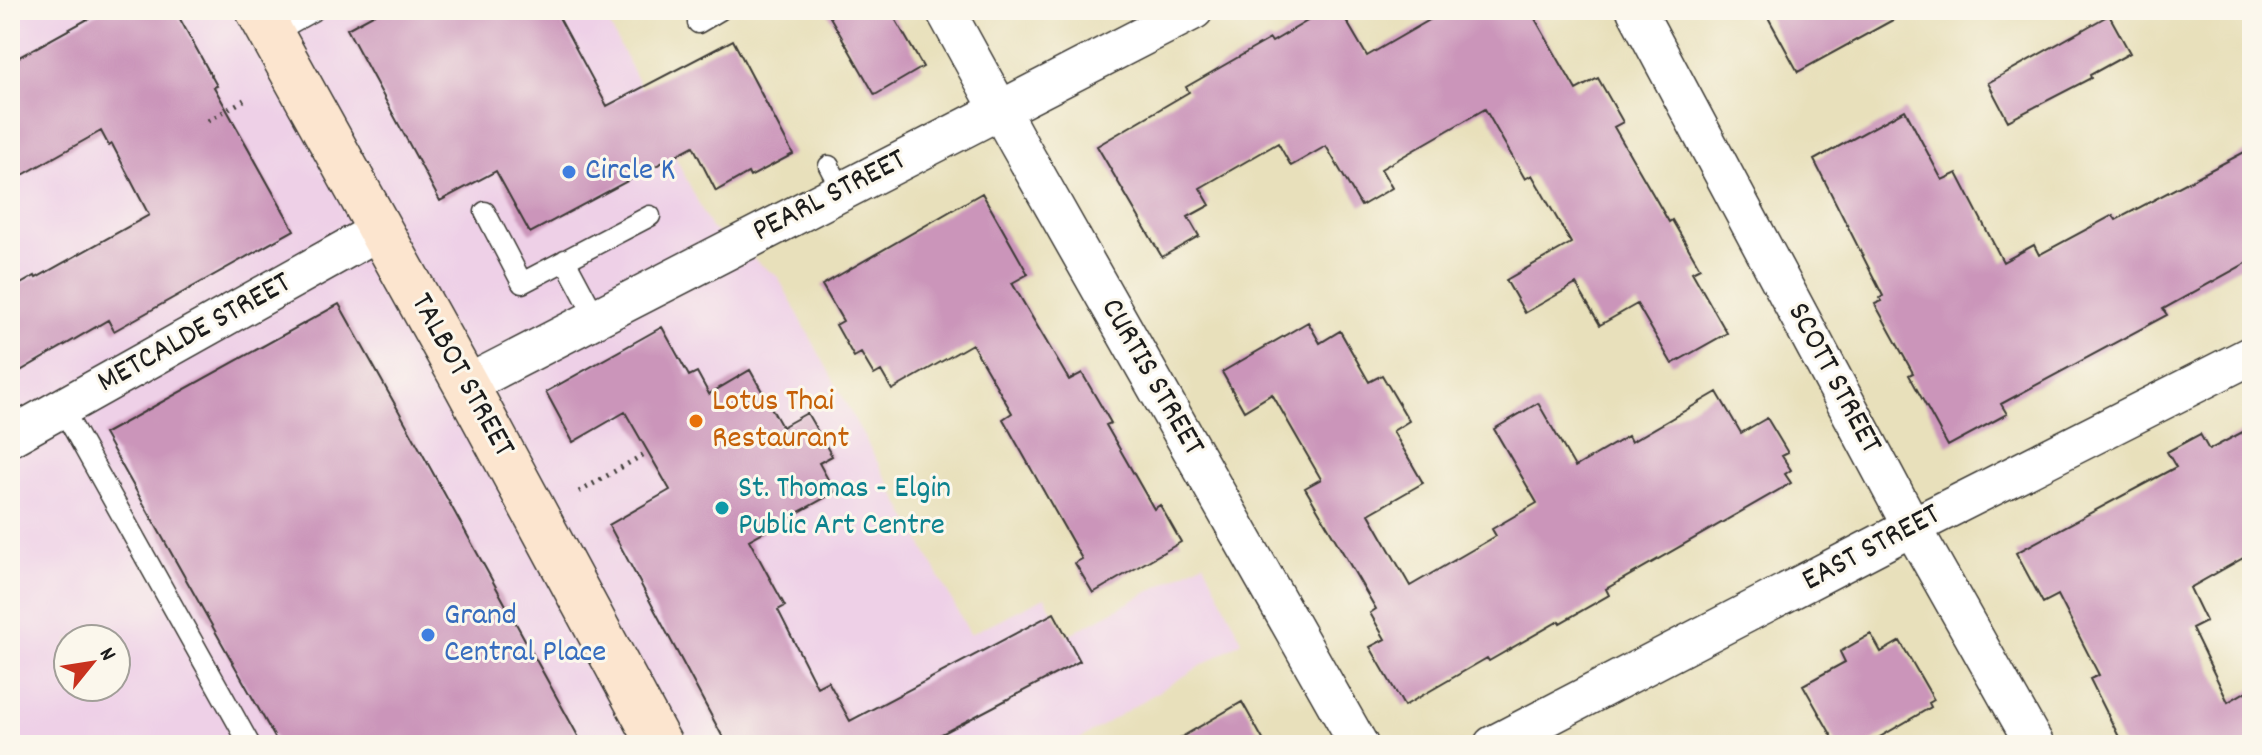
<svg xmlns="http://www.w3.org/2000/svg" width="2262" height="755" viewBox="0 0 2262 755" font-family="Dekko,sans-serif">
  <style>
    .built { fill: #eed0e7; fill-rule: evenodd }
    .building { fill: #cb95ba }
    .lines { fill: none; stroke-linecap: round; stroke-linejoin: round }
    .service-casing { stroke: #3b3934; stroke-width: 23 }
    .minor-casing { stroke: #3b3934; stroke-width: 41 }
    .secondary-casing { stroke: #3b3934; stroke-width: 47 }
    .path { stroke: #3b3934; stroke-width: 5; stroke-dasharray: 2 6; stroke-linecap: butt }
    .service { stroke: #fff; stroke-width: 20 }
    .minor { stroke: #fff; stroke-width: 38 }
    .secondary { stroke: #fce5cf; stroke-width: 44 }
    .shop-dot { fill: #3f7fe0; stroke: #fbf7ec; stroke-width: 3 }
    .food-dot { fill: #e8710a; stroke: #fbf7ec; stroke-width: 3 }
    .culture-dot { fill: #0f9aa8; stroke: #fbf7ec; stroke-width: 3 }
    .labels { text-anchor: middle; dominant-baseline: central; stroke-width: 6; stroke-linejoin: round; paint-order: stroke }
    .shop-label { font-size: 32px; fill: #366cbe; stroke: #fbf7ec; text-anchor: start }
    .street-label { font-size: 32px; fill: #1c1c1c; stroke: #fbf7ec }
    .food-label { font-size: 32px; fill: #c56008; stroke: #fbf7ec; text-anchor: start }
    .culture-label { font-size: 32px; fill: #0d838f; stroke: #fbf7ec; text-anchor: start }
  </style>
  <rect width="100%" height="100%" fill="#fbf7ec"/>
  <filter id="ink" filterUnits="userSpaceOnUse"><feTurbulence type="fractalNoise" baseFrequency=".0125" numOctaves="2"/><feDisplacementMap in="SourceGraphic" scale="16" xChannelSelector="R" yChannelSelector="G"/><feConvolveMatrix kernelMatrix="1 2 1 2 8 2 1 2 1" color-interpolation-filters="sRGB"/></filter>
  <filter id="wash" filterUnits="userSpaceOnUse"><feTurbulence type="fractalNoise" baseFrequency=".006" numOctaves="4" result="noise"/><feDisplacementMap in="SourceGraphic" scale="32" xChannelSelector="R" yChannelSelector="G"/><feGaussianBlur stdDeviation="1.8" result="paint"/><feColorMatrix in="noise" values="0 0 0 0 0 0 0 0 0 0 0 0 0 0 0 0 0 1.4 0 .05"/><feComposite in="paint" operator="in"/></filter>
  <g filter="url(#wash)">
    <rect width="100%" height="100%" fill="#e8e0bb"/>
    <!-- built -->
    <path class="built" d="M 10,10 L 602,10 L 711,228 L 778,277 L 970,634 L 1045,597 L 1065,637 L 1204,562 L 1242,641 L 1070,745 L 10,745 ZM 68,639 L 116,639 L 116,687 L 68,687 Z"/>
    <g id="blocks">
      <!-- building -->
      <path class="building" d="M 104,10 L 175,10 L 217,86 L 214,87 L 294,230 L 114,331 L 108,320 L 10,377 L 10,290 L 35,276 L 36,278 L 149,215 L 112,144 L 109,146 L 101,131 L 10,182 L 10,62 Z
        M 382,10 L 555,10 L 607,106 L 733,40 L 793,154 L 750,177 L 748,173 L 716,191 L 693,146 L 530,233 L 496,171 L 440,201 L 347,29 Z
        M 826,10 L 890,10 L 923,67 L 875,95 Z
        M 1326,10 L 1340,10 L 1367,56 L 1447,10 L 1530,10 L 1576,90 L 1598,78 L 1623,122 L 1614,127 L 1669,222 L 1672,220 L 1700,268 L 1692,272 L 1727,333 L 1672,364 L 1637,304 L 1600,325 L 1576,284 L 1525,313 L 1506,280 L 1571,243 L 1532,175 L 1525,179 L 1485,109 L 1381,169 L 1392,188 L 1361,206 L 1326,146 L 1291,166 L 1278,143 L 1200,188 L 1210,205 L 1188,217 L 1199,236 L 1162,257 L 1097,146 L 1189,92 L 1186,87 L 1270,39 L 1272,42 Z
        M 1764,10 L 1911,10 L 1798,72 Z
        M 2109,15 L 2130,53 L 2090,75 L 2091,78 L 2008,121 L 1988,83 Z
        M 1905,110 L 1942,180 L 1957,173 L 2003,262 L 2034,245 L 2039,255 L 2113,215 L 2116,220 L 2252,148 L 2252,260 L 2163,309 L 2167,315 L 2001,404 L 2007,414 L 1948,446 L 1909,375 L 1913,373 L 1875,304 L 1882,301 L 1880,298 L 1883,296 L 1814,160 Z
        M 982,193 L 1028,274 L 1012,283 L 1069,380 L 1082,373 L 1111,423 L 1106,425 L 1154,509 L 1160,505 L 1181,542 L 1093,593 L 1075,563 L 1082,559 L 1003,419 L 1012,413 L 972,344 L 892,390 L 881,371 L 874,375 L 861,353 L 854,357 L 836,325 L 843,321 L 822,285 Z
        M 339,304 L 411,433 L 583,745 L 279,745 L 142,501 L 104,434 Z
        M 1308,322 L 1320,343 L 1340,331 L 1369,382 L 1382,375 L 1409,421 L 1393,431 L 1423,483 L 1369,514 L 1410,586 L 1496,536 L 1492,529 L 1537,503 L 1494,429 L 1538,403 L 1575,467 L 1628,436 L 1631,442 L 1717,392 L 1741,433 L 1767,418 L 1788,453 L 1782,456 L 1791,470 L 1785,474 L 1791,483 L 1606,589 L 1609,595 L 1560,623 L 1559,621 L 1489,661 L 1487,658 L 1404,706 L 1370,647 L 1385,639 L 1370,613 L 1376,609 L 1305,488 L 1321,479 L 1272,394 L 1244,411 L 1222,372 Z
        M 662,327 L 689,376 L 697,372 L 709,394 L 750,370 L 782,427 L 807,413 L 832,456 L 819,463 L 835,492 L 749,540 L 785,606 L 778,610 L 817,687 L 828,681 L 850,721 L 1054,613 L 1080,661 L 921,745 L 727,745 L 609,525 L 670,490 L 625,412 L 573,442 L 546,392 Z
        M 2252,427 L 2252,553 L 2190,588 L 2206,621 L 2192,628 L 2228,702 L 2252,688 L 2252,745 L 2123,745 L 2090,679 L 2099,675 L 2058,595 L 2043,603 L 2016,553 L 2176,467 L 2167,452 L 2200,434 L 2209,450 Z
        M 1871,634 L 1881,652 L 1900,641 L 1934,700 L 1929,703 L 1931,707 L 1866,745 L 1837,745 L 1803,685 L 1845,662 L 1840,652 Z
        M 1242,702 L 1266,745 L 1168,745 Z"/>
    </g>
  </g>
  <g filter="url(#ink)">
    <use href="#blocks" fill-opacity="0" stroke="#3b3934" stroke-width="2"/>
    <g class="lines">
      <defs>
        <path id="service" d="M 698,23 L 720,10
          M 271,34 L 314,10
          M 829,166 L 842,191
          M 485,212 L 522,283 L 650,216
          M 565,260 L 596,318
          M 62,408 L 250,745"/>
        <path id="minor" d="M 945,10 L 1018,143 L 1359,745
          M 1636,10 L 1912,527 L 2035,745
          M 466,385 L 1194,10
          M 10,437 L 380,230
          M 1493,745 L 1912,527 L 2252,355"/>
        <path id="secondary" d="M 258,10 L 466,385 L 660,745"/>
      </defs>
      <!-- service casing -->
      <use href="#service" class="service-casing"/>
      <!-- minor casing -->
      <use href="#minor" class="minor-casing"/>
      <!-- secondary casing -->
      <use href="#secondary" class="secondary-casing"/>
      <!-- path -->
      <path class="path" d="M 208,121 L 244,100
        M 579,492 L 648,452"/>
      <!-- service -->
      <use href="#service" class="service"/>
      <!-- minor -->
      <use href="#minor" class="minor"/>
      <!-- secondary -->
      <use href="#secondary" class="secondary"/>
    </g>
  </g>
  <!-- markers -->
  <g class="shop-dot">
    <circle cx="569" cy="172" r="8"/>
    <circle cx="428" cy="635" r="8"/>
  </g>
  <circle class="food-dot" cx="696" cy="421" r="8"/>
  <circle class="culture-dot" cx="722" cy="508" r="8"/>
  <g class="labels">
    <!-- shop labels -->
    <g class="shop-label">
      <text x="585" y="172">Circle K</text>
      <text x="444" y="617">Grand<tspan x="444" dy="37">Central Place</tspan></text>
    </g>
    <!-- street labels -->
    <g class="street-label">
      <text transform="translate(830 197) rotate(-27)">PEARL STREET</text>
      <text transform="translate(195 334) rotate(-29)">METCALDE STREET</text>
      <text transform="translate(461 376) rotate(61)">TALBOT STREET</text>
      <text transform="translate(1151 378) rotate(60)">CURTIS STREET</text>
      <text transform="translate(1833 379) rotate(62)">SCOTT STREET</text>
      <text transform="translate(1872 549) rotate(-28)">EAST STREET</text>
    </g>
    <!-- food labels -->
    <g class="food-label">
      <text x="712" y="403">Lotus Thai<tspan x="712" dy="37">Restaurant</tspan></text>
    </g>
    <!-- culture labels -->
    <g class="culture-label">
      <text x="738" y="490">St. Thomas - Elgin<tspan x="738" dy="37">Public Art Centre</tspan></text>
    </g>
  </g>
  <!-- margin -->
  <rect width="2262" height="755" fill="none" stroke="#fbf7ec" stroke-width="40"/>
  <!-- north arrow -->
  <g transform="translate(92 663) rotate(60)"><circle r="38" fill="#fbf7ec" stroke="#a29f99" stroke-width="2"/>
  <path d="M0-6L14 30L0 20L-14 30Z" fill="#c8321e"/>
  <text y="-12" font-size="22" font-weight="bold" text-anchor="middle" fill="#1c1c1c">N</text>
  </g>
</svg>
